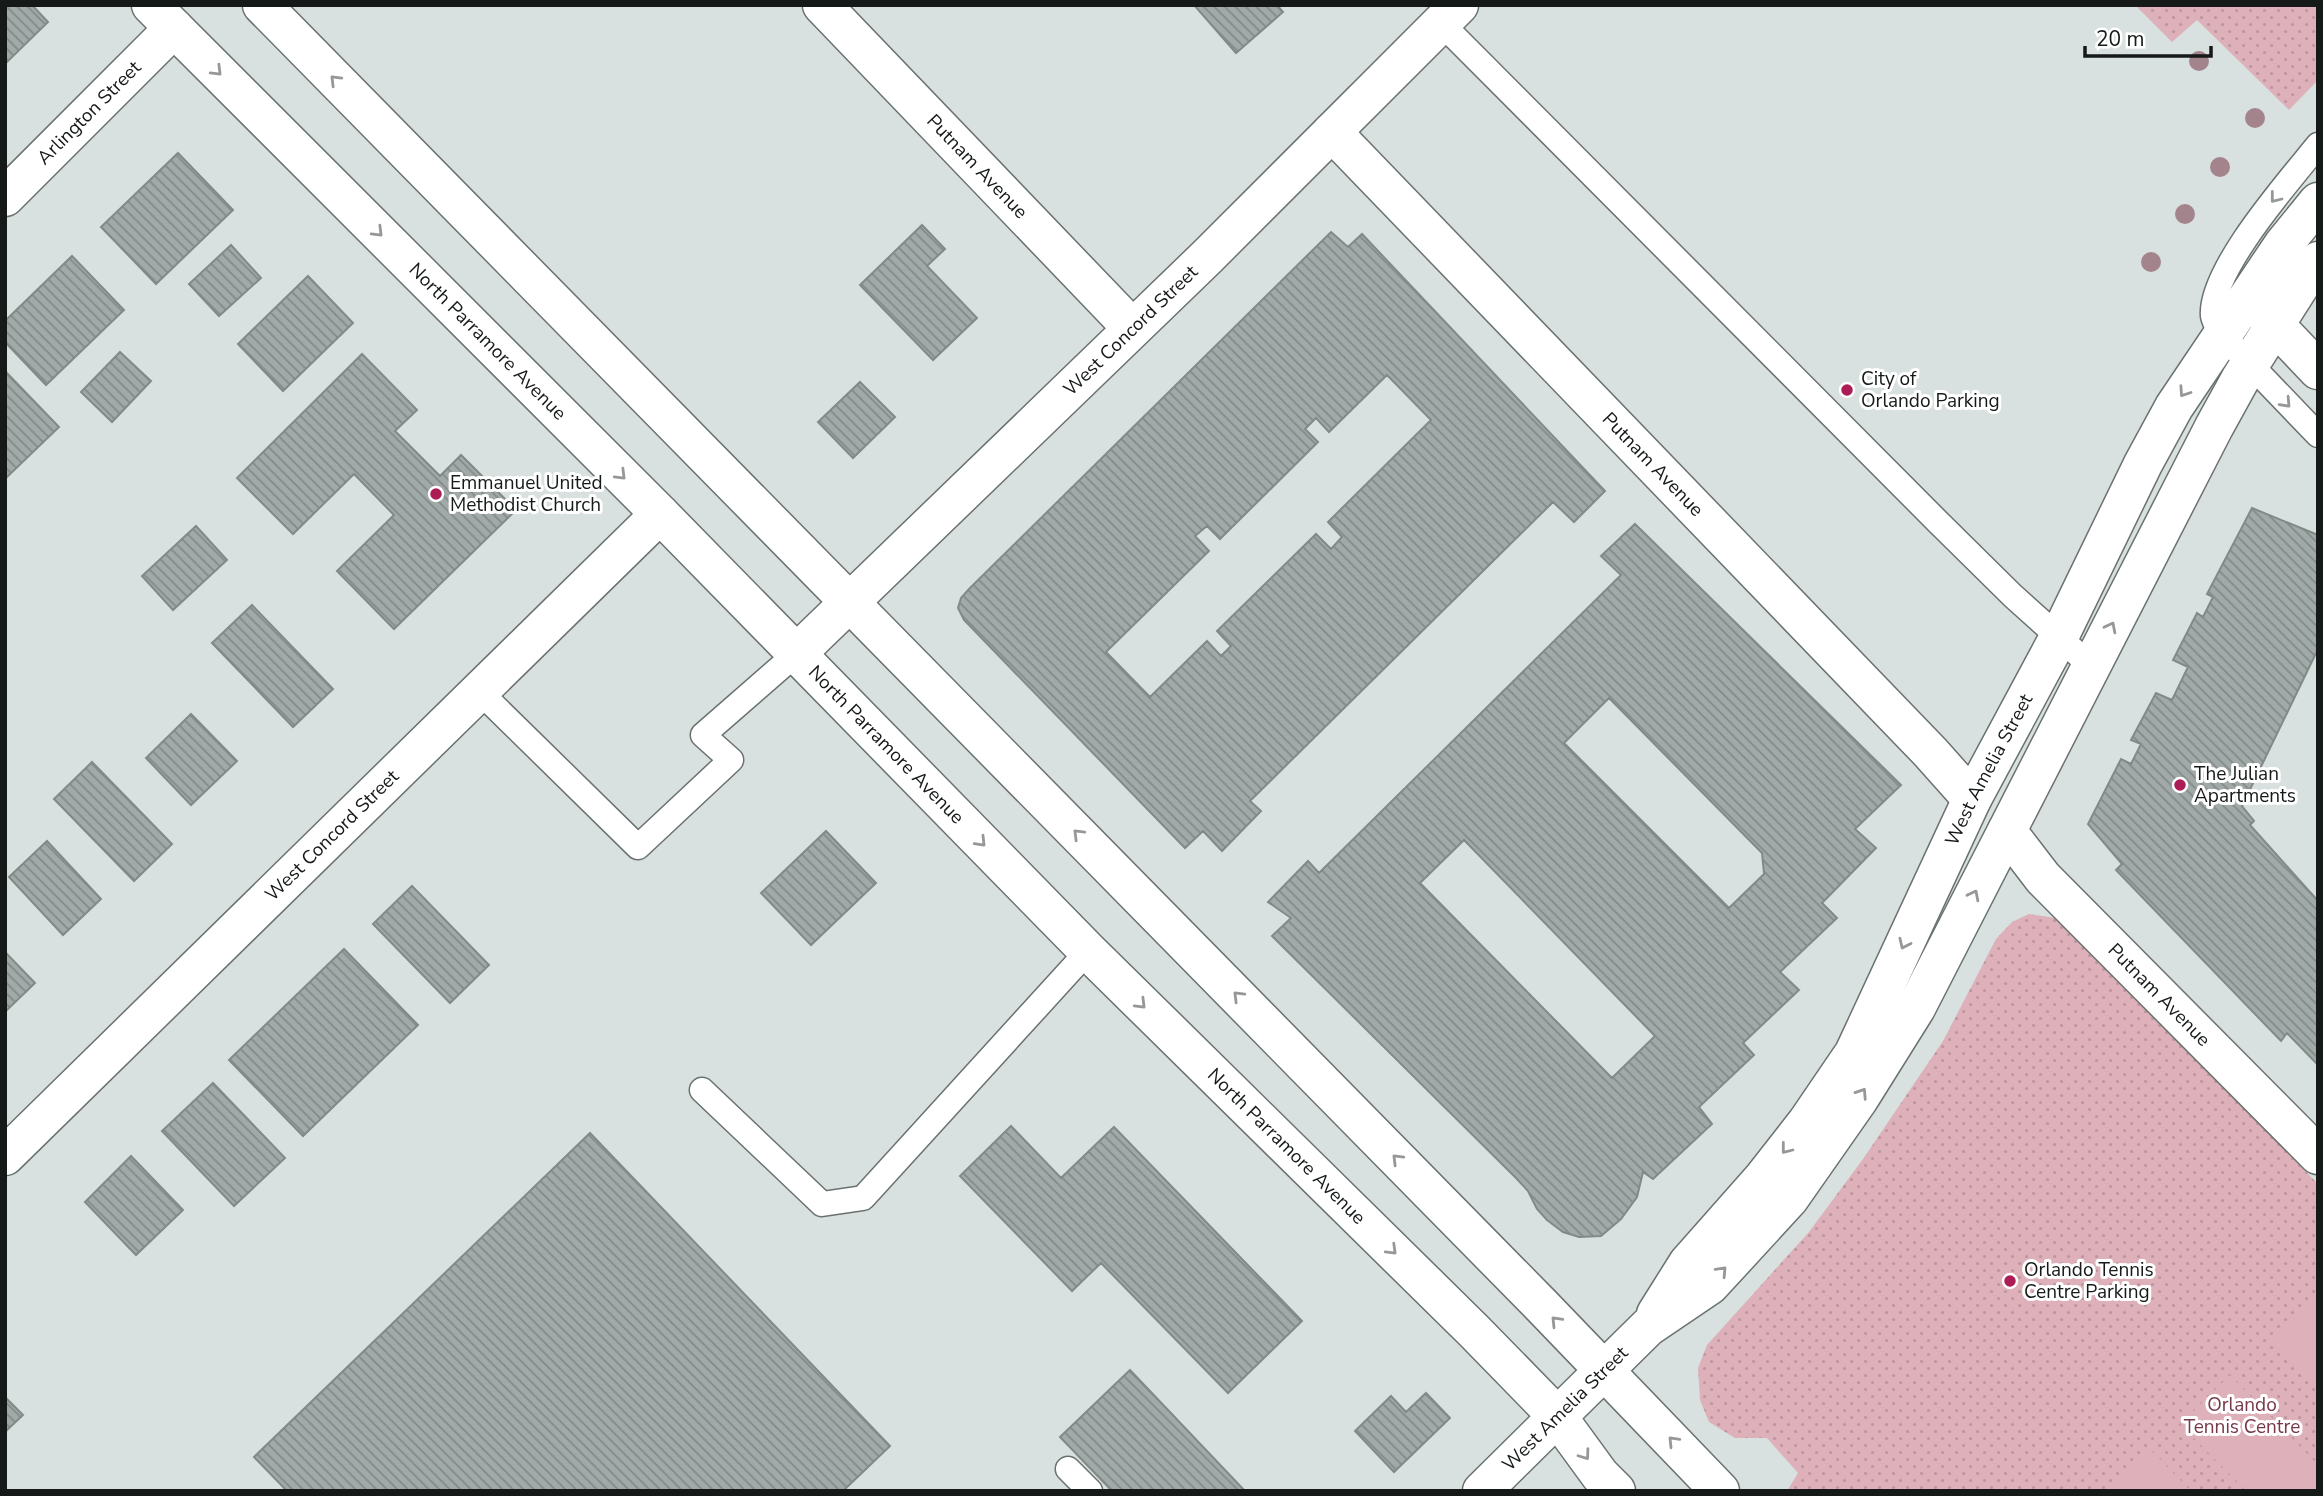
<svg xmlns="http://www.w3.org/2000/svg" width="2323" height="1496" viewBox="0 0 2323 1496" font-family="'Nunito Sans',sans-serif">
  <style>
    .park { fill: url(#park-dots) }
    .pitch { fill: #deb0b9 }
    .building { fill: url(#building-back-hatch); stroke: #828a88; stroke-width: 2; fill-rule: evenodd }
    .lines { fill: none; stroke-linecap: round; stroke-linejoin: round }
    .service-casing { stroke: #6a7270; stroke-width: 27 }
    .minor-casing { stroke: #6a7270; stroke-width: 41 }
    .tertiary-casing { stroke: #6a7270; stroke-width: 41 }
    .service { stroke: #fff; stroke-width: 24 }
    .minor { stroke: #fff; stroke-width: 38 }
    .tertiary { stroke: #fff; stroke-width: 38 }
    .tree { fill: #a3848c }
    .oneway { stroke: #969897 }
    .poi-dot { fill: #ad1d55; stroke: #fff; stroke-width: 2.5 }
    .labels { text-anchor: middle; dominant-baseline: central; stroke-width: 6; stroke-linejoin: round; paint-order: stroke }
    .street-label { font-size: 19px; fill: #151918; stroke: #fff }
    .poi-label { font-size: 19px; fill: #151918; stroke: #fff; text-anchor: start }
    .park-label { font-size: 19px; fill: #783849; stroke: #fff }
  </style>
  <defs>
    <pattern id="park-dots" width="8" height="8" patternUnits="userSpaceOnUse" patternTransform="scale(1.75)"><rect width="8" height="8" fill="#deb0b9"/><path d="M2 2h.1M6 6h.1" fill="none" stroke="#be979e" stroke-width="1.8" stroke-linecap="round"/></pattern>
    <pattern id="building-back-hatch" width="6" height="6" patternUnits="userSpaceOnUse" patternTransform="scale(1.75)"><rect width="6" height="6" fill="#a1aaa8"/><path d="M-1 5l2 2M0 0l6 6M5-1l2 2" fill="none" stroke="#828a88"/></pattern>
  </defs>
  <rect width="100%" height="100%" fill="#d8e1df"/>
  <!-- park -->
  <path class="park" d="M 2135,5 L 2318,5 L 2318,80 L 2289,110 L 2197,20 L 2172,42 Z
    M 2029,914 L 2056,918 L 2318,1184 L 2318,1491 L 1787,1491 L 1798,1473 L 1767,1438 L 1735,1438 L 1709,1422 L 1700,1400 L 1698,1368 L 1707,1345 L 1809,1232 L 1863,1159 L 1943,1041 L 1996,939 L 2012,922 Z"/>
  <!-- pitch -->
  <path class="pitch" d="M 2318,1291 L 2318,1390 L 2268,1339 Z
    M 2230,1375 L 2318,1465 L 2318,1491 L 2246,1491 L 2180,1424 Z
    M 2152,1451 L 2191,1491 L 2112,1491 Z"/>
  <!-- building -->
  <path class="building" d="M 5,5 L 32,5 L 48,22 L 5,64 Z
    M 1194,5 L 1277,5 L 1283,12 L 1236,53 Z
    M 178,153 L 233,210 L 156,284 L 101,227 Z
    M 922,225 L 945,249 L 927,266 L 977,318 L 933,360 L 860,285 Z
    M 1331,232 L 1348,247 L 1362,234 L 1605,491 L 1574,522 L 1553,502 L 1250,801 L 1261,811 L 1222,851 L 1203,831 L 1185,848 L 964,620 L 958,608 L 961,598 L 969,589 ZM 1387,375 L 1431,420 L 1328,522 L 1342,537 L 1331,549 L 1316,534 L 1217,631 L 1231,646 L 1221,656 L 1207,641 L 1150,697 L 1106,652 L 1209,551 L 1195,536 L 1207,526 L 1220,539 L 1318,442 L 1305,429 L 1316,418 L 1329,432 Z
    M 231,245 L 261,278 L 219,316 L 189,284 Z
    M 72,256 L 124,310 L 46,385 L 5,342 L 5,321 Z
    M 308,276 L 353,323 L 283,391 L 238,344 Z
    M 120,352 L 151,381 L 112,422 L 81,392 Z
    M 362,354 L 417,410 L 395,431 L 440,476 L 461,455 L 516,510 L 394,629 L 337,571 L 394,515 L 354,474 L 293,534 L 237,478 Z
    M 5,371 L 59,427 L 5,479 Z
    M 860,382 L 895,417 L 853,458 L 818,422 Z
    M 2252,508 L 2318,535 L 2318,649 L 2242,806 L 2254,821 L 2250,825 L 2318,901 L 2318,1065 L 2287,1033 L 2281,1041 L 2116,870 L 2122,864 L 2088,824 L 2121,759 L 2131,764 L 2141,744 L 2131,740 L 2156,693 L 2172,700 L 2188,667 L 2173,660 L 2197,613 L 2203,617 L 2213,597 L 2207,594 Z
    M 1635,524 L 1901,785 L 1855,829 L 1876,848 L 1822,903 L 1837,918 L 1780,972 L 1799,990 L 1743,1043 L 1754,1055 L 1699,1107 L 1712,1124 L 1653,1179 L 1643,1172 L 1637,1197 L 1621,1219 L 1601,1236 L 1579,1237 L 1563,1232 L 1547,1220 L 1537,1209 L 1528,1191 L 1516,1178 L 1272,936 L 1291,918 L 1268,902 L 1308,861 L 1319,873 L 1621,575 L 1601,556 ZM 1609,698 L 1762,853 L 1764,874 L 1729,908 L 1564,743 ZM 1464,840 L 1655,1036 L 1612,1078 L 1420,883 Z
    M 196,526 L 227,560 L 173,610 L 142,576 Z
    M 252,605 L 333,689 L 293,727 L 212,643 Z
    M 191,714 L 237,761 L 191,805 L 146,758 Z
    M 92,762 L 172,844 L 134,881 L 54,799 Z
    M 826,831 L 876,883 L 811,945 L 761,893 Z
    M 47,841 L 101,899 L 63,935 L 9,877 Z
    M 412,886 L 489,965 L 450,1003 L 373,924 Z
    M 344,949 L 418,1025 L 303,1136 L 229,1060 Z
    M 5,952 L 35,983 L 5,1012 Z
    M 213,1083 L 285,1158 L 234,1206 L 162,1131 Z
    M 1011,1126 L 1061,1178 L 1114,1127 L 1302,1321 L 1228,1393 L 1101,1263 L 1072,1291 L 960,1176 Z
    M 590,1133 L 890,1446 L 843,1491 L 287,1491 L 254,1457 Z
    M 131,1156 L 183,1210 L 136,1255 L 85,1202 Z
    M 1130,1370 L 1245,1491 L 1112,1491 L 1060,1437 Z
    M 1426,1393 L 1450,1418 L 1394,1472 L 1355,1431 L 1391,1396 L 1406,1412 Z
    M 5,1397 L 23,1415 L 5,1432 Z"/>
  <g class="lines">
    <defs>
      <path id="service" d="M 1441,23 L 1940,524 L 2013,596 L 2091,666
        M 2318,145 C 2290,180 2209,271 2213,316 C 2214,322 2219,329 2222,335 L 2318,435
        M 479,691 L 638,847 L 731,760 L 703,735 L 797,653
        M 702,1090 L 822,1204 L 863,1198 L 1088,951
        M 1068,1469 L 1090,1491"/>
      <g id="minor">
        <path id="s1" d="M 822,5 L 1132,328"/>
        <path id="s2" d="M 1332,132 L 1931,753 L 1972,799"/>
        <path id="s3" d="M 5,197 L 174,28"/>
        <path d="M 2252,301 L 2318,370"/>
        <path id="s4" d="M 797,653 L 1207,257 L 1459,5"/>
        <path id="s5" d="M 2007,831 L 2043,878 L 2318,1155"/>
        <path id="s6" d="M 5,1156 L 660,514"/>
      </g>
      <g id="tertiary">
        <path id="s7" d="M 151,5 L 660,514 L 1088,951 L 1474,1331 L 1557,1416 L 1600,1475 L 1616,1491"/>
        <path d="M 262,5 L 1542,1306 L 1720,1491"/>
        <path id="s8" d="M 1656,1314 L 1688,1263 L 1764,1177 L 1807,1122 L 1854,1053 L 1972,799 L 2059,637 L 2143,464 L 2174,407 L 2283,245 L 2318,202"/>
        <path id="s9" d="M 1482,1491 L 1648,1327 L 1710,1285 L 1789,1199 L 1859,1099 L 1916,1008 L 2214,427 L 2241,378 L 2308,273 L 2318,261"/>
      </g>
    </defs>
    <!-- service casing -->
    <use href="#service" class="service-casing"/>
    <!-- minor casing -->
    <use href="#minor" class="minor-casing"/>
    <!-- tertiary casing -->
    <use href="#tertiary" class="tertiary-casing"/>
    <!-- service -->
    <use href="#service" class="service"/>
    <!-- minor -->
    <use href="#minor" class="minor"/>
    <!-- tertiary -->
    <use href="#tertiary" class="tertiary"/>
  </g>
  <!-- trees -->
  <g class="tree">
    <circle cx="2199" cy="61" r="10"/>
    <circle cx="2255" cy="118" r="10"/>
    <circle cx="2220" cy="167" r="10"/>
    <circle cx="2185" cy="214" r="10"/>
    <circle cx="2151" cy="262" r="10"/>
  </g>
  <!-- one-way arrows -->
  <defs><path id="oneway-chevron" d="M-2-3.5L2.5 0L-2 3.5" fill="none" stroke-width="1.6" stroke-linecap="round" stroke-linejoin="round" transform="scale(1.75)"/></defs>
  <g class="oneway">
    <use href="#oneway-chevron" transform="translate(217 71) rotate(45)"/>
    <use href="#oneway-chevron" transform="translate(335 80) rotate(-135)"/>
    <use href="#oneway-chevron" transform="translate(2275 198) rotate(128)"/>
    <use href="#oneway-chevron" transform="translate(378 232) rotate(45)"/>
    <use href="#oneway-chevron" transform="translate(2184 392) rotate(124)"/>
    <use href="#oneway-chevron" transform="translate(2286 403) rotate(47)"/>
    <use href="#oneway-chevron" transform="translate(621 475) rotate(45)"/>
    <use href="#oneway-chevron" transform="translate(2111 627) rotate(-63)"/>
    <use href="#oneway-chevron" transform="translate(1078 834) rotate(-135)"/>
    <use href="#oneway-chevron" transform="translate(981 842) rotate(46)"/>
    <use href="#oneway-chevron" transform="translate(1974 895) rotate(-63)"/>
    <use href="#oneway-chevron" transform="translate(1904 944) rotate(115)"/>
    <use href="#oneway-chevron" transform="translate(1238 996) rotate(-135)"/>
    <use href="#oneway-chevron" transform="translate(1141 1004) rotate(45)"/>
    <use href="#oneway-chevron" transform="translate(1862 1093) rotate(-57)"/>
    <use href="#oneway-chevron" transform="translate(1786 1149) rotate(128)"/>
    <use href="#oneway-chevron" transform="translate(1397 1159) rotate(-135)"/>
    <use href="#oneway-chevron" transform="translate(1392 1250) rotate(44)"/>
    <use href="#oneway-chevron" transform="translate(1722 1271) rotate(-47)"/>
    <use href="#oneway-chevron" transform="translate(1556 1321) rotate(-134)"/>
    <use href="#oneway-chevron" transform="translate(1673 1441) rotate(-134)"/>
    <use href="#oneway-chevron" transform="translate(1585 1455) rotate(54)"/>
  </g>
  <!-- markers -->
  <g class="poi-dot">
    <circle cx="1847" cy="390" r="7"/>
    <circle cx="436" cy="494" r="7"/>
    <circle cx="2180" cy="785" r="7"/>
    <circle cx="2010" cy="1281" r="7"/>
  </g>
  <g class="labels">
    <!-- street labels -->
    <g class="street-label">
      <text stroke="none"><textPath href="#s3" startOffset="119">Arlington Street</textPath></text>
      <text stroke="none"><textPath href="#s1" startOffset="224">Putnam Avenue</textPath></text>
      <text stroke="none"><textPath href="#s4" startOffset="464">West Concord Street</textPath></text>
      <text stroke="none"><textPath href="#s7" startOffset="476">North Parramore Avenue</textPath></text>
      <text stroke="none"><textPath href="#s2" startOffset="462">Putnam Avenue</textPath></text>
      <text stroke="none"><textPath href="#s7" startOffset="1043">North Parramore Avenue</textPath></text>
      <text stroke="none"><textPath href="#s8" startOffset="642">West Amelia Street</textPath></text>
      <text stroke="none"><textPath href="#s6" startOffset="458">West Concord Street</textPath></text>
      <text stroke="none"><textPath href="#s5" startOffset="224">Putnam Avenue</textPath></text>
      <text stroke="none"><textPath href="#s7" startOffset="1610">North Parramore Avenue</textPath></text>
      <text stroke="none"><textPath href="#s9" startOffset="117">West Amelia Street</textPath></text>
    </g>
    <!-- poi labels -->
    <g class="poi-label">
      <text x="1861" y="379">City of<tspan x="1861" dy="22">Orlando Parking</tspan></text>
      <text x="450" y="483">Emmanuel United<tspan x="450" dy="22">Methodist Church</tspan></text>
      <text x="2194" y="774">The Julian<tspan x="2194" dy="22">Apartments</tspan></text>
      <text x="2024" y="1270">Orlando Tennis<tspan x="2024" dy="22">Centre Parking</tspan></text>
    </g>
    <!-- park labels -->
    <g class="park-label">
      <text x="2242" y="1405">Orlando<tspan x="2242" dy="22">Tennis Centre</tspan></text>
    </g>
  </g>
  <!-- border -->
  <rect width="2323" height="1496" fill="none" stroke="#151918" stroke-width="14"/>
  <!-- scale -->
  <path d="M2085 46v10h126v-10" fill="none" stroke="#151918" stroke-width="3.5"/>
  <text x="2096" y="46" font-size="21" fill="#151918" stroke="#ffffff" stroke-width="5" paint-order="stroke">20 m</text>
</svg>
